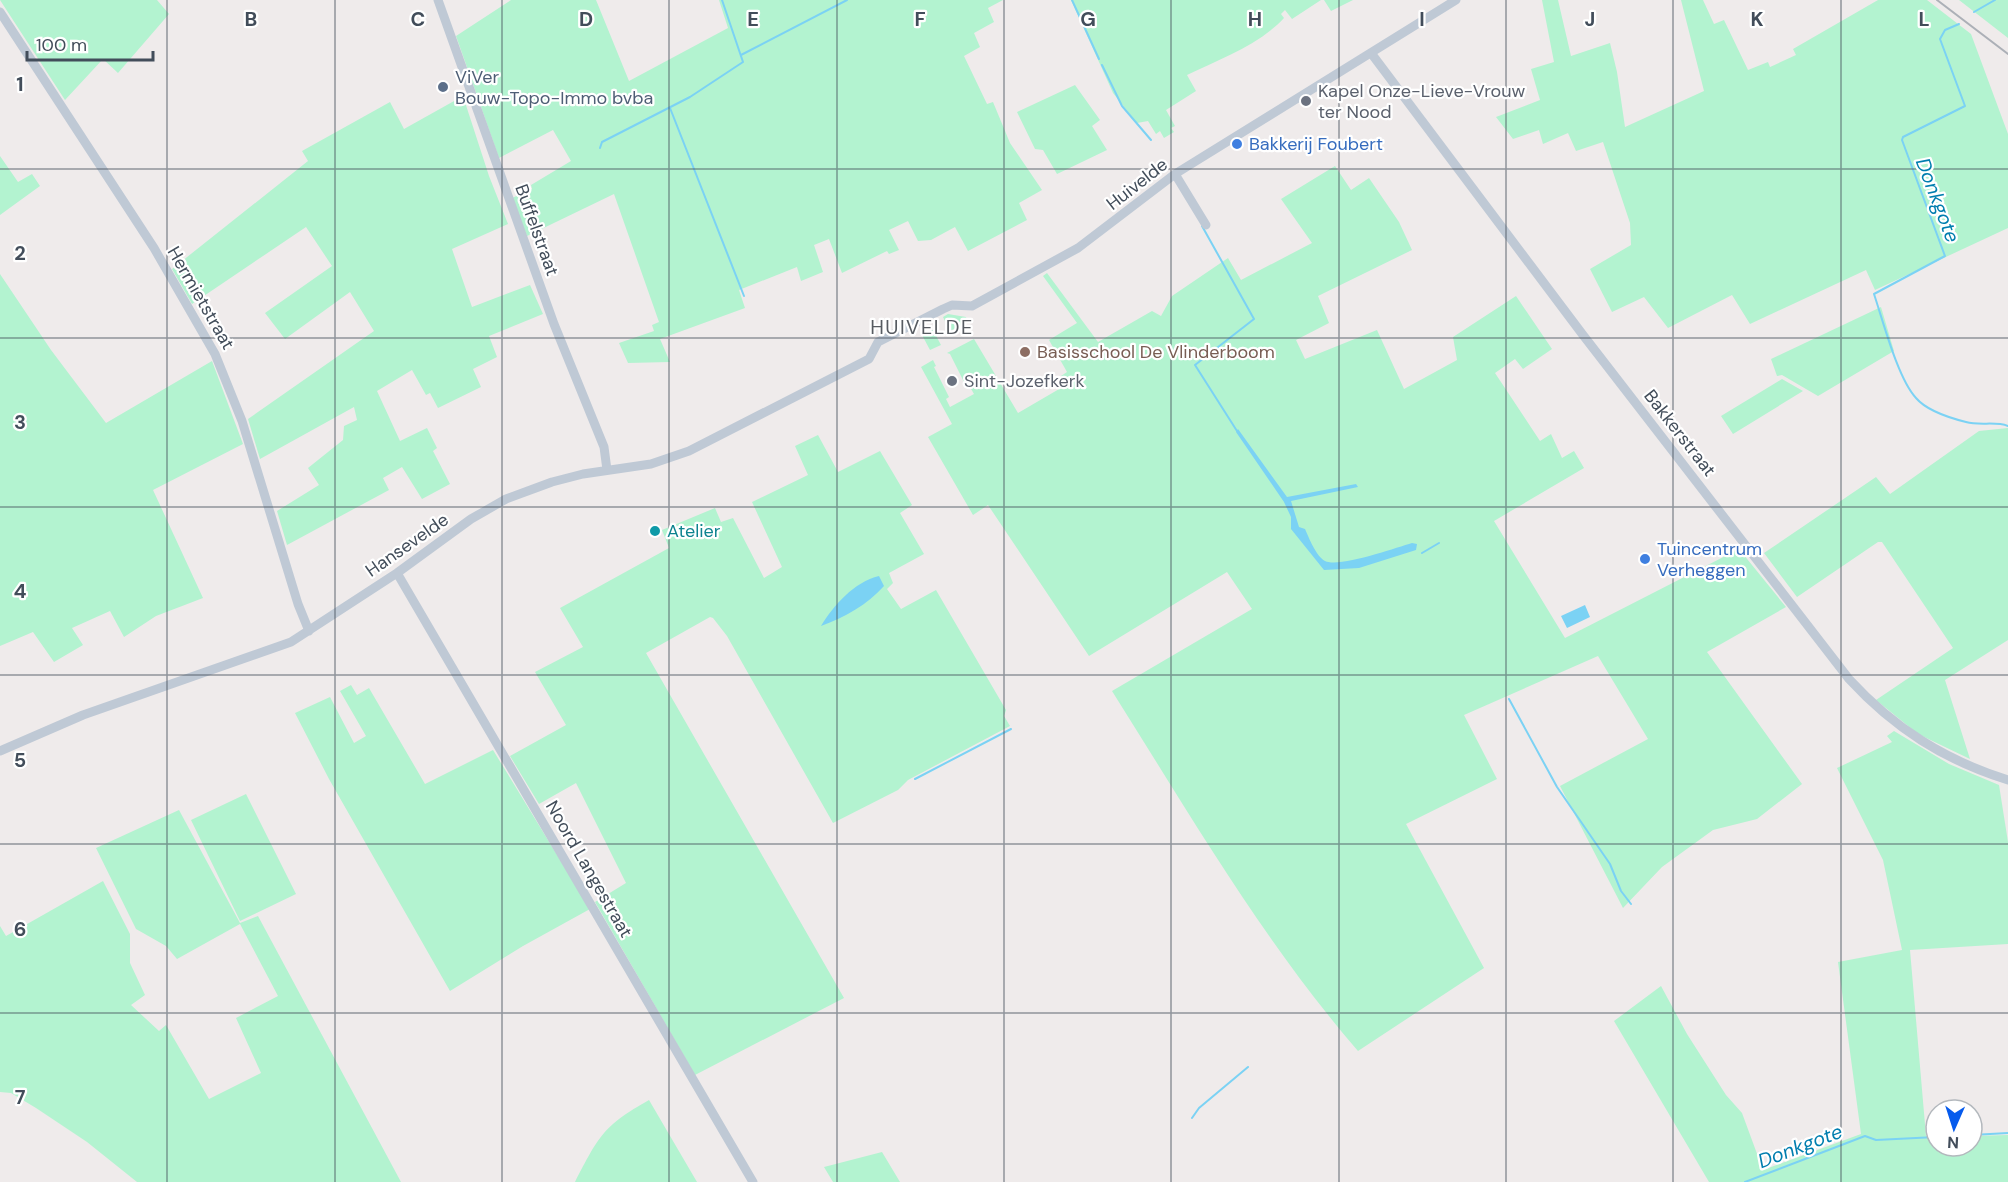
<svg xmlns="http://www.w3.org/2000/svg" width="2008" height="1182" viewBox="0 0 2008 1182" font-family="'DM Sans',sans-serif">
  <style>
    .green { fill: #b3f3d0 }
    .water { fill: #7bd2f4 }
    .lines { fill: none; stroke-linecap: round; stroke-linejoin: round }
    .stream { stroke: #7bd2f4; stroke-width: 2 }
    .minor { stroke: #bfc9d5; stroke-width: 9 }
    .rail { stroke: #acb0b7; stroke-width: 2 }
    .grid { fill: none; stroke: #424d5a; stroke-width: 1.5; stroke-opacity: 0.55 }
    .service-dot { fill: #5c6f8a; stroke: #fff; stroke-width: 2 }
    .worship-dot { fill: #6b7280; stroke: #fff; stroke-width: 2 }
    .shop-dot { fill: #3f7fe0; stroke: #fff; stroke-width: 2 }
    .education-dot { fill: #8d6e63; stroke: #fff; stroke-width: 2 }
    .culture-dot { fill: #0f9aa8; stroke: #fff; stroke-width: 2 }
    .labels { text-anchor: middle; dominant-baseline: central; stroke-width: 4.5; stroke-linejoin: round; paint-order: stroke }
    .service-label { font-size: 18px; fill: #4e5e75; stroke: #fff; text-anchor: start }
    .worship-label { font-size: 18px; fill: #5b616d; stroke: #fff; text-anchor: start }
    .shop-label { font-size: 18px; fill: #366cbe; stroke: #fff; text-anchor: start }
    .street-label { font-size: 18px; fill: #424d5a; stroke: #fff }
    .education-label { font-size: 18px; fill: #785e54; stroke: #fff; text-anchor: start }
    .culture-label { font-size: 18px; fill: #0d838f; stroke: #fff; text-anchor: start }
    .water-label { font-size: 20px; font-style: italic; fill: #007eaf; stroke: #fff }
    .neighbourhood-label { font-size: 20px; letter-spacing: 1.5px; fill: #575b61; stroke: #fff }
    .grid-label { font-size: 20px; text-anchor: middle; font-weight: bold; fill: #424d5a; stroke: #fff; stroke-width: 4.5; stroke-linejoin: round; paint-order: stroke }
  </style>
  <rect width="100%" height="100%" fill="#efebeb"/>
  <!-- green -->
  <path class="green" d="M 0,0 L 157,0 L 169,14 L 118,73 L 103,59 L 65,100 Z
    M 511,0 L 596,0 L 629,81 L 728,28 L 719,0 L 1003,0 L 988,8 L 994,22 L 974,33 L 980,47 L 964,56 L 987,104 L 993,102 L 1010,143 L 1042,190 L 1019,203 L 1027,220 L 968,251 L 955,227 L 931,240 L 918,241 L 908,221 L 889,230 L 899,250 L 889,254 L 887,251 L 842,273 L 829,239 L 814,245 L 823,272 L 801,281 L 797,267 L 739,290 L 745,308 L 660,339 L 670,362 L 628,363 L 619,343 L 654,331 L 652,325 L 659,322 L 614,194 L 527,236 L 512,198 L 532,189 L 531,185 L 571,161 L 553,130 L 499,158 L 456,36 Z
    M 1071,0 L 1321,0 L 1292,19 L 1285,10 L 1281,14 L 1284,18 C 1259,45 1220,59 1187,75 L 1196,91 L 1166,110 L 1175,126 L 1171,128 L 1174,132 L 1164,138 L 1160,131 L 1156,134 L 1148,121 L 1137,123 L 1113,93 Z
    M 1324,0 L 1353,0 L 1331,11 Z
    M 1542,0 L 1558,0 L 1571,56 L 1610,43 L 1617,72 L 1625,127 L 1704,91 L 1681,0 L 1703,0 L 1714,24 L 1724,20 L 1748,70 L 1768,62 L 1770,67 L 1796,55 L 1793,49 L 1878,0 L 1927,0 L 1971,34 L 2008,134 L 2008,228 L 1875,290 L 1866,270 L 1750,324 L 1732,295 L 1668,328 L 1644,297 L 1612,312 L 1590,269 L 1631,245 L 1630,223 L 1603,142 L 1576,151 L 1568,133 L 1543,144 L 1539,130 L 1513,139 L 1496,117 L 1540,100 L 1531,69 L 1554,62 Z
    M 1959,0 L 2008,0 L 2008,38 Z
    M 1075,85 L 1100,120 L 1092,126 L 1107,150 L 1057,174 L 1043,150 L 1035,149 L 1017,112 Z
    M 463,96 L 489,176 L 508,224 L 452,249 L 472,307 L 530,285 L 543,314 L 489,336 L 497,357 L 473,369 L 481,387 L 438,408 L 430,393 L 426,395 L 412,370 L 377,391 L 400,441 L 427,428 L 437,448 L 433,451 L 450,484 L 422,499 L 402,467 L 383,478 L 389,490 L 287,545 L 277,511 L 319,485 L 308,468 L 343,440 L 344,426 L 357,420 L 354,407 L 260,459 L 248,419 L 374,331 L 350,292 L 285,339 L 265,313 L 332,266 L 306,227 L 192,304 L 172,269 L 308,161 L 302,151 L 390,102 L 404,129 Z
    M 0,156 L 18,182 L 32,174 L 40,186 L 0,215 Z
    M 1335,166 L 1351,190 L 1369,178 L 1399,222 L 1412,250 L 1318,296 L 1329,323 L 1296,340 L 1305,359 L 1377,330 L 1404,389 L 1457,360 L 1453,337 L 1516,296 L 1552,349 L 1523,369 L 1515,359 L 1495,373 L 1540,441 L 1551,434 L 1562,458 L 1574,451 L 1584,468 L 1494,521 L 1565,638 L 1739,549 L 1786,607 L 1707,652 L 1802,784 L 1757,819 L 1713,830 L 1662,867 L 1623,908 L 1560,786 L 1648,739 L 1598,656 L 1464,715 L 1497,779 L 1406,824 L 1484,968 L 1358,1051 C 1263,941 1189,813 1112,691 L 1252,609 L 1227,572 L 1089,656 L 988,505 L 973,515 L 928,437 L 952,424 L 921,367 L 933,360 L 936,366 L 934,367 L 949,397 L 946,399 L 950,407 L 974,394 L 970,387 L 967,388 L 950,354 L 947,353 L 974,339 L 1018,413 L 1066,385 L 1061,376 L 1067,372 L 1049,340 L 1077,323 L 1043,276 L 1047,273 L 1098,342 L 1152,311 L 1161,316 L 1172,296 L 1228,258 L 1241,280 L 1312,243 L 1281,199 Z
    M 0,274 L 51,350 L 106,423 L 212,361 L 243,444 L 153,490 L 203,598 L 156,616 L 124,637 L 110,611 L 72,628 L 83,645 L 54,662 L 33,632 L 0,646 Z
    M 1881,307 L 1894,351 L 1818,396 L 1782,375 L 1777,376 L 1771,359 Z
    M 948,314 L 966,317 L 968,322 L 950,331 L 943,317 Z
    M 933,330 L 941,345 L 930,350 L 922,335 Z
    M 1782,379 L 1803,391 L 1733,434 L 1721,416 Z
    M 2008,428 L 2008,640 L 1945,680 L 1970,759 L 1918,734 L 1876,700 L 1953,648 L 1882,542 L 1878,542 L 1797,597 L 1764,553 L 1876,477 L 1890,494 L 1979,431 Z
    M 818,435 L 838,472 L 880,451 L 912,505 L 900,513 L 924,554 L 889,573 L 893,583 L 887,589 L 901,609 L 936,590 L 1006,710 L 1004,716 L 1010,726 L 908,780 L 898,790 L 833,823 L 727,636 L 713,618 L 710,617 L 646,653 L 844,998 L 695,1075 L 595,902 L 626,883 L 576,783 L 539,804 L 510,756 L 566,725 L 535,672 L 583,647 L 560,608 L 669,548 L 662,530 L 715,508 L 721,522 L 733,518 L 764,578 L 782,567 L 752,502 L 808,475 L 795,446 Z
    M 351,685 L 357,695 L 369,688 L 425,784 L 493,750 L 590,909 L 523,946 L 450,991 L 329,779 L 295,713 L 330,697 L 354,743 L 366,736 L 340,691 Z
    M 1894,731 L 1949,764 L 1999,785 L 2008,842 L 2008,944 L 1910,950 L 1926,1136 L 1936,1136 L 1936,1146 L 1972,1146 L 1972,1136 L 2008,1135 L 2008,1182 L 1709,1182 L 1614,1021 L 1661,986 L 1687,1034 L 1726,1095 L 1742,1113 L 1763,1170 L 1861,1134 L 1838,962 L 1902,950 L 1883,860 L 1837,768 L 1892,742 L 1887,736 Z
    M 246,794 L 296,894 L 240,921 L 191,820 Z
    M 179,810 L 240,923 L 258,916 L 401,1182 L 137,1182 L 87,1142 L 36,1108 L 11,1093 L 0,1092 L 0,926 L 6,936 L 103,881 L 130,934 L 130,963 L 145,995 L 131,1005 L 159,1031 L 166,1025 L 209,1099 L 261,1073 L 236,1018 L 278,996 L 240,924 L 177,959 L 166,946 L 136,929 L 96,848 Z
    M 649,1100 L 697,1182 L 575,1182 C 599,1136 603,1126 649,1100 Z
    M 882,1152 L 900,1182 L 833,1182 L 824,1167 Z"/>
  <!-- water -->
  <path class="water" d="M 1238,429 L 1287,497 L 1356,484 L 1358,487 L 1291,501 L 1299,527 L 1305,529 C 1309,538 1316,556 1325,561 C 1339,568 1395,548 1412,543 L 1417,544 L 1416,550 L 1359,568 L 1324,570 L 1291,529 L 1291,517 L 1284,502 L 1236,432 Z
    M 879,576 L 884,586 C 867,605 845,617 821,626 C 834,605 854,582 879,576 Z
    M 1585,605 L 1590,617 L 1567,628 L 1561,616 Z"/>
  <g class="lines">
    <!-- stream -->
    <path class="stream" d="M 1072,0 L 1099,59
      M 1974,12 L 1995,0
      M 1959,24 L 1945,30 L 1940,39 L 1965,106 L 1903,137 L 1902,140 L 1945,256 L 1874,294 C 1883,321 1898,379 1916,398 C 1927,411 1950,418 1966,422 C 1980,426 1996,421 2008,426
      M 741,55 L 847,0
      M 1102,65 L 1122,106 L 1151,140
      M 670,108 L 744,296
      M 600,148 L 602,142 L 690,97 L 743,62 L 722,0
      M 1202,226 L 1254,319 L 1195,365 L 1237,431
      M 1422,553 L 1439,543
      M 1509,699 L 1557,787 L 1610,864 L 1621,891 L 1631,904
      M 915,779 L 1011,729
      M 1192,1118 L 1199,1108 L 1248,1067
      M 1972,1135 L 2008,1133
      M 1745,1182 L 1865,1136 L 1876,1140 L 1936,1137"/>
    <!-- minor -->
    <path class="minor" d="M 438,0 L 554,324 L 604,447 L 607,470
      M 0,12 L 154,248 L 215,354 L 242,421 L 298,604 L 309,631
      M 1371,53 L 1583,335 L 1849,679 C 1894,728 1944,760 2008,780
      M 1175,174 L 1206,225
      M 397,573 L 753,1182
      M 0,751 L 83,715 L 291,642 L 397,573 L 471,519 L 506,499 L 552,482 L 583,474 L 651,464 L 689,451 L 869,359 L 878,342 L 943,309 L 952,305 L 972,306 L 1078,248 L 1175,174 L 1456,0"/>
    <!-- rail -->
    <path class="rail" d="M 1937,0 L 2008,54"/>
  </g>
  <!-- grid -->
  <path class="grid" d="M 167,0 L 167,1182M 335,0 L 335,1182M 502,0 L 502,1182M 669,0 L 669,1182M 837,0 L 837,1182M 1004,0 L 1004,1182M 1171,0 L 1171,1182M 1339,0 L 1339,1182M 1506,0 L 1506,1182M 1673,0 L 1673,1182M 1841,0 L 1841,1182M 0,169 L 2008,169M 0,338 L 2008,338M 0,507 L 2008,507M 0,675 L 2008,675M 0,844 L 2008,844M 0,1013 L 2008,1013"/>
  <!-- markers -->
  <circle class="service-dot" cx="443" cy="87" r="6"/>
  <g class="worship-dot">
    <circle cx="1306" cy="101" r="6"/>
    <circle cx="952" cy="381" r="6"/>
  </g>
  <g class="shop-dot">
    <circle cx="1237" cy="144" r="6"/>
    <circle cx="1645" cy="559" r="6"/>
  </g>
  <circle class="education-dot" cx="1025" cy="352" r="6"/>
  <circle class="culture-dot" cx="655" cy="531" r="6"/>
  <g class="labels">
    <!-- service labels -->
    <g class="service-label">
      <text x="455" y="77">ViVer<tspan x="455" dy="21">Bouw-Topo-Immo bvba</tspan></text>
    </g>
    <!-- worship labels -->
    <g class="worship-label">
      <text x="1318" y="91">Kapel Onze-Lieve-Vrouw<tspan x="1318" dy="21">ter Nood</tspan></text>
      <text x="964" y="381">Sint-Jozefkerk</text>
    </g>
    <!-- shop labels -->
    <g class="shop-label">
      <text x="1249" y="144">Bakkerij Foubert</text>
      <text x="1657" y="549">Tuincentrum<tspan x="1657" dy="21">Verheggen</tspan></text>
    </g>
    <!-- street labels -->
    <g class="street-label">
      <text transform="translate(1137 184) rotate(-38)">Huivelde</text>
      <text transform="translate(537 230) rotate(70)">Buffelstraat</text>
      <text transform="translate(201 298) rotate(60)">Hermietstraat</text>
      <text transform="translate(1680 433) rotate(52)">Bakkerstraat</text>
      <text transform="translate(407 545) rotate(-35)">Hansevelde</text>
      <text transform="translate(589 869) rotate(60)">Noord Langestraat</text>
    </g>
    <!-- education labels -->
    <g class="education-label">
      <text x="1037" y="352">Basisschool De Vlinderboom</text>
    </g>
    <!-- culture labels -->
    <g class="culture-label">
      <text x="667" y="531">Atelier</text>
    </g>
    <!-- water labels -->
    <g class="water-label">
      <text transform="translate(1938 200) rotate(69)">Donkgote</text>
      <text transform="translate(1800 1146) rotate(-21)">Donkgote</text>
    </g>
    <!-- neighbourhood labels -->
    <g class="neighbourhood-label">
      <text x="922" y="327">HUIVELDE</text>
    </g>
  </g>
  <g class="grid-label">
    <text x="251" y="26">B</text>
    <text x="418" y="26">C</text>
    <text x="586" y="26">D</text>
    <text x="753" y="26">E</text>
    <text x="920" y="26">F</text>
    <text x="1088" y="26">G</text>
    <text x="1255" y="26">H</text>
    <text x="1422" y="26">I</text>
    <text x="1590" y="26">J</text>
    <text x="1757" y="26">K</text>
    <text x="1924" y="26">L</text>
    <text x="20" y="91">1</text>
    <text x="20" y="260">2</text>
    <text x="20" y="429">3</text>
    <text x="20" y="598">4</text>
    <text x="20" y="767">5</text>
    <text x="20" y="936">6</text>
    <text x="20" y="1104">7</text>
  </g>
  <!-- north arrow -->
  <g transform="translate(1954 1128) rotate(183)"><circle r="28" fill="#ffffff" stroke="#b3b8bd" stroke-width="1.5"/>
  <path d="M0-4.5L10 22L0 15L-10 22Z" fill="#065bed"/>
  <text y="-9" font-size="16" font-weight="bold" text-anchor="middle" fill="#424d5a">N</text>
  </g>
  <!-- scale -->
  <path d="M27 51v9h126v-9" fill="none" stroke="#424d5a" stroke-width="3"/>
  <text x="36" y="51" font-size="18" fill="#424d5a" stroke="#ffffff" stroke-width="4.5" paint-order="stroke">100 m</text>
</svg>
